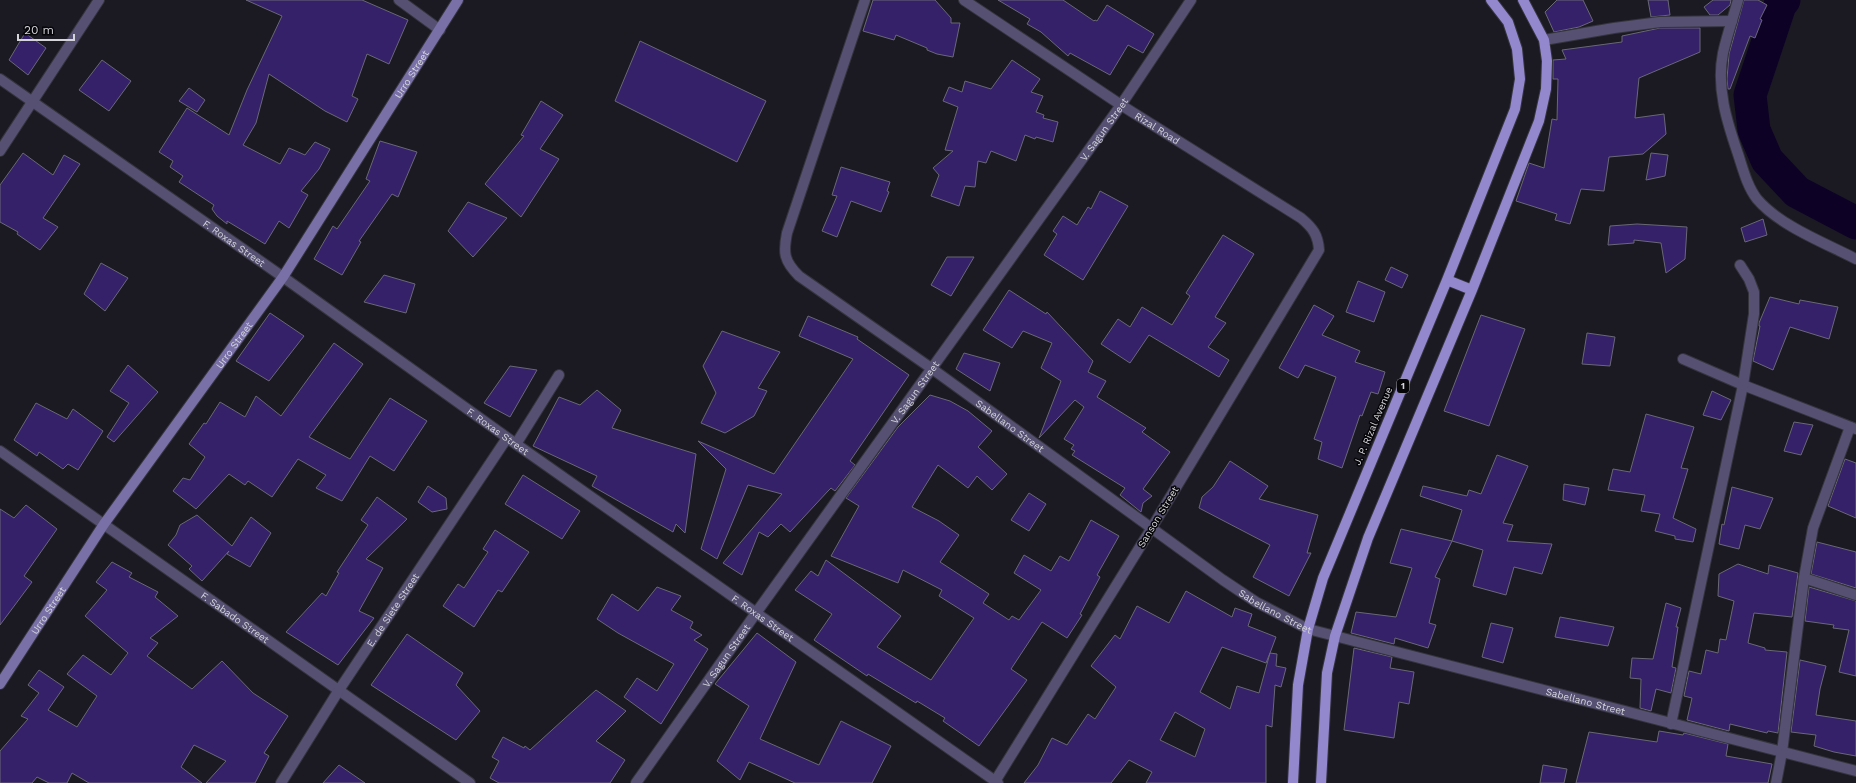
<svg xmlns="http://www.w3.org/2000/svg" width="1856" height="783" viewBox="0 0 1856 783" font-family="'Work Sans',sans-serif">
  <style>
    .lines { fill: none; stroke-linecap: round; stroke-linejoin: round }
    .river { stroke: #0d0226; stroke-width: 33 }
    .building { fill: #35206a; stroke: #6a6874; fill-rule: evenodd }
    .street-casing { stroke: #35343d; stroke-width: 12 }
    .secondary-casing { stroke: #35343d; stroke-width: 12 }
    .primary-casing { stroke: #35343d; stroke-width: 12 }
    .street { stroke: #565173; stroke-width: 10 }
    .secondary { stroke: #7870a6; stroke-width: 10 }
    .primary { stroke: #9387ce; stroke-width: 10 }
    .labels { text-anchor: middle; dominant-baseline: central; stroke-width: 3; stroke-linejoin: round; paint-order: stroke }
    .shield { fill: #060609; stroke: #96969b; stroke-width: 1 }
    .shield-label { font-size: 9px; font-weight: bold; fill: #d4d4da }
    .street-label { font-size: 10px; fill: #d4d4da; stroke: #060609 }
  </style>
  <rect width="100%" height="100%" fill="#1b1a23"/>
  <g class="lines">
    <!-- river -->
    <path class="river" d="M 1784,0 L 1780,5 L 1750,95 L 1754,130 L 1767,160 L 1797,192 L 1856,223"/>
  </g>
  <!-- building -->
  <path class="building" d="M 246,0 L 362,0 L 408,20 L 389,64 L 367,54 L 352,96 L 358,99 L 347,122 L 325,111 L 269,74 L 256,123 L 243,145 L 280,164 L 289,148 L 305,155 L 315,142 L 330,149 L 319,169 L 301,191 L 308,195 L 289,228 L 279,221 L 265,244 L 227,221 L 227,224 L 217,216 L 212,209 L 214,205 L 179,182 L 183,176 L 170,167 L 173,161 L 159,152 L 187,108 L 229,135 L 247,90 L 282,16 Z
    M 873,0 L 935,0 L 951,18 L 951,23 L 960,23 L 953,57 L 937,54 L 927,50 L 927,48 L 896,35 L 894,40 L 863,31 Z
    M 998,0 L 1063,0 L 1094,21 L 1095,20 L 1097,21 L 1107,5 L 1154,34 L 1143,53 L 1128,45 L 1110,75 L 1070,53 L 1068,56 L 1041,32 L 1027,24 L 1030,19 Z
    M 1557,0 L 1583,0 L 1593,21 L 1579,27 L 1554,32 L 1545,12 Z
    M 1648,0 L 1668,0 L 1670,15 L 1651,17 Z
    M 1713,0 L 1731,0 L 1730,5 L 1718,15 L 1710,15 L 1704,7 Z
    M 1744,0 L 1758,0 L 1767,5 L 1760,19 L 1762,20 L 1755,38 L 1750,36 L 1730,89 L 1728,89 L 1727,79 L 1729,54 Z
    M 1660,28 L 1700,28 L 1700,52 L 1639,78 L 1635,118 L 1664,114 L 1666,134 L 1643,154 L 1609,157 L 1604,191 L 1581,189 L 1570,224 L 1555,220 L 1557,214 L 1516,201 L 1529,163 L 1544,168 L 1552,119 L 1557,120 L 1558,79 L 1553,79 L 1553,60 L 1566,59 L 1562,50 L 1622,42 L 1622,36 Z
    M 25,33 L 46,48 L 28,75 L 9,60 Z
    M 640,41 L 766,101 L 737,162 L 615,101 Z
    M 102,60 L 131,81 L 109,111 L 79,90 Z
    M 1012,60 L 1040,79 L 1031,92 L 1043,96 L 1036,112 L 1044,115 L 1043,118 L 1058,122 L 1053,142 L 1036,137 L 1035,139 L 1025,135 L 1016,161 L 991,151 L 986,163 L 978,161 L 975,187 L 965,186 L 959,206 L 931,196 L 939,175 L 933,168 L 953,151 L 945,150 L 958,107 L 943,101 L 949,87 L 962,92 L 965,81 L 991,89 Z
    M 189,88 L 205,100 L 197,112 L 179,101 Z
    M 541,101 L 563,115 L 540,149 L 559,159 L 521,217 L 485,184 L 524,136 L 521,135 Z
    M 380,141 L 417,152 L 398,197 L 392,194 L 359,241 L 361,242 L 342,275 L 314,259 L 333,226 L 337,229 L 370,181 L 366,179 Z
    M 23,153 L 53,175 L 64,155 L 80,164 L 43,218 L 58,227 L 40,250 L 17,234 L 18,232 L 0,222 L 0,185 Z
    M 1651,153 L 1668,155 L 1665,176 L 1646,180 Z
    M 841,167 L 890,182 L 887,191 L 889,192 L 881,212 L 851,201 L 837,237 L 822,231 L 837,196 L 832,195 Z
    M 1100,191 L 1128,206 L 1083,280 L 1044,255 L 1057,234 L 1053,231 L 1063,216 L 1077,225 L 1088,207 L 1091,209 Z
    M 468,202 L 507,218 L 473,257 L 448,231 Z
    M 1763,219 L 1767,235 L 1745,242 L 1741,228 Z
    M 1637,224 L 1687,227 L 1685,259 L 1666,273 L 1661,243 L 1634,240 L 1634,243 L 1608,245 L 1610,226 Z
    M 1223,235 L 1254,254 L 1215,317 L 1226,323 L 1208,347 L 1229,360 L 1219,377 L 1149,335 L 1130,363 L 1101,344 L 1118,319 L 1130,327 L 1142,307 L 1172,325 L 1190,296 L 1186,293 Z
    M 947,257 L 974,257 L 951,296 L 931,285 Z
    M 101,263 L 128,278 L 105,311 L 84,294 Z
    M 1391,267 L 1408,275 L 1402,288 L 1385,280 Z
    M 384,275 L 415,284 L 406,313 L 364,302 Z
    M 1358,281 L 1385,292 L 1374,322 L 1346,312 Z
    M 1009,290 L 1046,314 L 1047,312 L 1093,361 L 1088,372 L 1106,381 L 1097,397 L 1146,428 L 1142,432 L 1170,452 L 1143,489 L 1152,496 L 1143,503 L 1141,512 L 1120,495 L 1125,488 L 1072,455 L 1075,451 L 1071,449 L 1074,445 L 1064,439 L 1084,407 L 1075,400 L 1039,438 L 1061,381 L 1041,368 L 1052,343 L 1023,331 L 1012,348 L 983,330 Z
    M 1770,297 L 1799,304 L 1800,300 L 1838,307 L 1829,339 L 1790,327 L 1773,370 L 1753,361 L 1760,326 L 1759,326 L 1759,323 Z
    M 1314,305 L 1334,316 L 1322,335 L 1360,351 L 1355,362 L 1385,372 L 1378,394 L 1371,392 L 1362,416 L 1360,415 L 1342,468 L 1318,459 L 1322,442 L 1314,439 L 1336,377 L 1305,365 L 1298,378 L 1279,368 Z
    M 270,313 L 304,336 L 269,381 L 236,361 Z
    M 1481,315 L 1525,329 L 1489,426 L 1444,411 Z
    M 808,316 L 858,337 L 857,339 L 909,375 L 850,461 L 855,465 L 835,491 L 831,488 L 828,491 L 790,532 L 781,524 L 768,537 L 759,532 L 742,575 L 723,563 L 782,494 L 748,485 L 717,559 L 701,549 L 726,469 L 698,441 L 774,474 L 853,359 L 799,336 Z
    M 722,331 L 780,352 L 758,388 L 767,391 L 754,416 L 725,433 L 701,423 L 716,393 L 703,366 Z
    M 1587,333 L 1615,337 L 1610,366 L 1582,364 Z
    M 334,343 L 363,364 L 309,437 L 350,459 L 390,398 L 427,421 L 394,471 L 370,456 L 342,501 L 316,488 L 326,475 L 298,459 L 272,497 L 248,481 L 245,485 L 229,474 L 196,509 L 173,491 L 183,478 L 190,480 L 205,457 L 189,444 L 204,423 L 206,424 L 220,402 L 245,417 L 256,396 L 281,416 Z
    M 964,353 L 1000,363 L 990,391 L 956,369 Z
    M 128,365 L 158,392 L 114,442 L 107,437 L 129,403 L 110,391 Z
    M 510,366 L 537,370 L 510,417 L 484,403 Z
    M 597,390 L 621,410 L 612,428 L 696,454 L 685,533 L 676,524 L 673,532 L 592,486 L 597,476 L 533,446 L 559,397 L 580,405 Z
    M 1712,391 L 1731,400 L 1721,420 L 1703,415 Z
    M 930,395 L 950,401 L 968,411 L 992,431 L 978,447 L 1007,474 L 992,490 L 977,476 L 968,488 L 938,465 L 912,507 L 939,521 L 959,535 L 940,562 L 989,594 L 983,603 L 1009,620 L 1012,616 L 1019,620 L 1041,590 L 1014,573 L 1024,555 L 1051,571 L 1060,556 L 1069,561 L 1091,520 L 1119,536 L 1097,575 L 1100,577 L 1080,614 L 1082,615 L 1067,638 L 1042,622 L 1011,669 L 1027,680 L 979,746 L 943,721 L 945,718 L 917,701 L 916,703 L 868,674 L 867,676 L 814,640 L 832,614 L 795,590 L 811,571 L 818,576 L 826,560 L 901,616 L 877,647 L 931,680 L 974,618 L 939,596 L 942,590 L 903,570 L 898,583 L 831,556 L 859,506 L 846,498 L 898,427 Z
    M 36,403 L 67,419 L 73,409 L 103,431 L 78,470 L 68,464 L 63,469 L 39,452 L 37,456 L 14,440 Z
    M 1646,414 L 1694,427 L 1681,468 L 1688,469 L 1673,518 L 1696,529 L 1693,542 L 1675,539 L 1675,536 L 1655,531 L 1660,514 L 1641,511 L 1645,495 L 1608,490 L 1613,469 L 1630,472 Z
    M 1794,422 L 1813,425 L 1801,455 L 1784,451 Z
    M 1497,455 L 1528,466 L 1503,523 L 1513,525 L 1507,541 L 1552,544 L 1542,574 L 1514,567 L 1506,595 L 1473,586 L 1483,550 L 1452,541 L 1462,510 L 1420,496 L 1423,486 L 1467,496 L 1469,490 L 1481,494 Z
    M 1845,459 L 1856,463 L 1856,518 L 1828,506 Z
    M 1230,461 L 1268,486 L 1259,499 L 1318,515 L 1307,553 L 1311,553 L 1289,596 L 1253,577 L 1270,545 L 1199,508 L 1202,497 L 1213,487 Z
    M 523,475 L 580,511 L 562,539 L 505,504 Z
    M 1564,484 L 1589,488 L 1585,505 L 1563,500 Z
    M 428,486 L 446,498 L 447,509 L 432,512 L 418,502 Z
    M 1732,487 L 1773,498 L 1760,529 L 1745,525 L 1739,549 L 1719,544 L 1722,524 L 1724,525 Z
    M 1029,493 L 1046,504 L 1029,531 L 1011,520 Z
    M 377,497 L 407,519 L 366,559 L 383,568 L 359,611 L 374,618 L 338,665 L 286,632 L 322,593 L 326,596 L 339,573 L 337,572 L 368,525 L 361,520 Z
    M 26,505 L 57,529 L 24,576 L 32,582 L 0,625 L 0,509 L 14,518 Z
    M 197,515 L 232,546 L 251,517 L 271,533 L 250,567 L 227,554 L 229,551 L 202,581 L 189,569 L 192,566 L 168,545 L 176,535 L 180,525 Z
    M 1401,529 L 1452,541 L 1435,577 L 1440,579 L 1429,623 L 1436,625 L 1428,648 L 1395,638 L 1394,644 L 1351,633 L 1356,612 L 1396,617 L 1412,568 L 1390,563 Z
    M 495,530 L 529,552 L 502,592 L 498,590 L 474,627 L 443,606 L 458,584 L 464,588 L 488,552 L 483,549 Z
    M 1817,542 L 1856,552 L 1856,588 L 1811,574 Z
    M 112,562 L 132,573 L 129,577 L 158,592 L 155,597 L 178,616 L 150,638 L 158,643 L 147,656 L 192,689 L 222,661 L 253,693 L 288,716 L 264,753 L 269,756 L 255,783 L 206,783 L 226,761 L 194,745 L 181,767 L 202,783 L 89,783 L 72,773 L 67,783 L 49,783 L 37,777 L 32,783 L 0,783 L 0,751 L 28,719 L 21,716 L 39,693 L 28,685 L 39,670 L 64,687 L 48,710 L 77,727 L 97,696 L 67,674 L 83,655 L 111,675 L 128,653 L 85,616 L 107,590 L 96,582 Z
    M 1738,564 L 1768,574 L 1769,565 L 1798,573 L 1792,617 L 1754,613 L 1748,643 L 1765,648 L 1765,650 L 1787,652 L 1778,733 L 1768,731 L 1767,733 L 1730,724 L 1729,731 L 1687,720 L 1692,698 L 1684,696 L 1689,671 L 1701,674 L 1706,650 L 1718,653 L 1720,639 L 1726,640 L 1734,601 L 1718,596 L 1719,574 Z
    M 657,587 L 681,596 L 671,610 L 693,622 L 690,628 L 702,635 L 694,640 L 708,649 L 661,724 L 624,697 L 637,678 L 657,691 L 674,664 L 618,633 L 597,619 L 612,594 L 638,611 Z
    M 1809,587 L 1856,601 L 1856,676 L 1839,672 L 1849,630 L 1833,628 L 1834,625 L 1805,621 Z
    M 1186,591 L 1232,617 L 1235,608 L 1252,614 L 1248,626 L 1276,637 L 1270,653 L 1277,654 L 1276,666 L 1286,668 L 1281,687 L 1275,685 L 1272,727 L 1266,725 L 1266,783 L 1146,783 L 1152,772 L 1129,760 L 1111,783 L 1024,783 L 1038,765 L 1052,738 L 1067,745 L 1088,714 L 1095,719 L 1116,687 L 1091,666 L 1115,635 L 1120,639 L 1137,606 L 1169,623 ZM 1222,647 L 1266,663 L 1270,653 L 1259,693 L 1237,686 L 1230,709 L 1200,692 ZM 1175,712 L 1205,729 L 1195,757 L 1160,740 Z
    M 1666,603 L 1681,608 L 1676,627 L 1678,627 L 1672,667 L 1676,668 L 1671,693 L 1656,689 L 1651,711 L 1640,708 L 1641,679 L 1630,678 L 1632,658 L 1653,659 Z
    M 1560,617 L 1614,627 L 1608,646 L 1555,637 Z
    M 1491,623 L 1513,628 L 1503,663 L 1482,657 Z
    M 757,633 L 796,662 L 760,739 L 819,765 L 841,721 L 891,746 L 872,783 L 795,783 L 749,762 L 740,780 L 717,761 L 749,706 L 715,684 Z
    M 407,634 L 463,673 L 456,685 L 480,711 L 456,740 L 371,685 Z
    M 1354,648 L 1392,657 L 1390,668 L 1414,672 L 1409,704 L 1399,702 L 1394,738 L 1344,730 Z
    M 1800,660 L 1826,666 L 1820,689 L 1816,715 L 1856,721 L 1856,756 L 1834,752 L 1814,746 L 1816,735 L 1791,732 Z
    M 596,690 L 626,711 L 596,741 L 625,760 L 610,783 L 499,783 L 490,778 L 499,761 L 492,757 L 503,737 L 524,748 L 525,746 L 530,750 Z
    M 1659,731 L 1683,735 L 1684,733 L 1728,744 L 1726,756 L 1772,764 L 1768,783 L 1576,783 L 1589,732 L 1657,742 Z
    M 339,765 L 365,783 L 323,783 Z
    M 1543,765 L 1567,769 L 1564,783 L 1540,783 Z"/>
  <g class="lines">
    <defs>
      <g id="street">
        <path d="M 399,0 L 440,30"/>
        <path id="s1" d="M 865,0 L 787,233 C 783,253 784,261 799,276 L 931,368 L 1223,580 L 1256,602 L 1308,629 L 1856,771"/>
        <path id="s2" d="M 964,0 L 1121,105 L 1301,218 C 1313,228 1318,235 1319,250 L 1151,529 L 994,783"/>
        <path d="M 1738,0 C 1733,18 1727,35 1723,53 C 1716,88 1727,122 1738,154 C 1743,169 1747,186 1757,199 C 1780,226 1825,243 1856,259"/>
        <path d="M 1544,40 L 1614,28 L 1660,22 L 1732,21"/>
        <path id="s3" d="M 0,79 L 283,277 L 516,444 L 998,783"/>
        <path d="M 0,151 L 99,0"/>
        <path d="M 1683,359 L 1743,385 L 1856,429"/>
        <path d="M 516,444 L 559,375"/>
        <path id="s4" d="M 0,451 L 470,783"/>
        <path d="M 1804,578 L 1856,595"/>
        <path d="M 1671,724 L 1743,385 L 1754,314 L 1754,292 L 1749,279 L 1740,265"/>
        <path id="s5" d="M 281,783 L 339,690 L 507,438"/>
        <path id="s6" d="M 636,783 L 756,613 L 1121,105 L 1191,0"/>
        <path d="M 1776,783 L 1782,752 L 1804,578 L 1813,528 L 1850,427"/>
      </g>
      <g id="secondary">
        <path id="s7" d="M 0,684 L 104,524 L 283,277 L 458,0"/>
      </g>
      <path id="primary" d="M 1447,280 L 1472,290
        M 1293,783 L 1298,685 L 1308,629 L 1323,578 L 1447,280 L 1515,109 L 1520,79 L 1517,49 L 1508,22 L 1491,0
        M 1321,783 L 1327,673 L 1335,636 L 1368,538 L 1472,290 L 1539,121 L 1546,89 L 1547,61 L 1544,40 L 1523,0"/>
    </defs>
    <!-- street casing -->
    <use href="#street" class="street-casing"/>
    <!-- secondary casing -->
    <use href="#secondary" class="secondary-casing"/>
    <!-- primary casing -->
    <use href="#primary" class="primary-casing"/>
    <!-- street -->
    <use href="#street" class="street"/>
    <!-- secondary -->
    <use href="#secondary" class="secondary"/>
    <!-- primary -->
    <use href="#primary" class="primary"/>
  </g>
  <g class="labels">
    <!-- shield labels -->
    <rect class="shield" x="1397" y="379" width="12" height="14" rx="3"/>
    <g class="shield-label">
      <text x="1403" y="386">1</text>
    </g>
    <!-- street labels -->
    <g class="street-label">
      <text stroke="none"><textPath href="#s7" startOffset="736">Urro Street</textPath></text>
      <text stroke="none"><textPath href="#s2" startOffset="232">Rizal Road</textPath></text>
      <text stroke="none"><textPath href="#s6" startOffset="804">V. Sagun Street</textPath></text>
      <text stroke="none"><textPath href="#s3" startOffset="286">F. Roxas Street</textPath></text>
      <text stroke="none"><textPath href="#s7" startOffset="412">Urro Street</textPath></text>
      <text stroke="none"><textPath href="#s6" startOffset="480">V. Sagun Street</textPath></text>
      <text stroke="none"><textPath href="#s1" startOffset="552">Sabellano Street</textPath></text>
      <text transform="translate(1373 426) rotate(-67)">J. P. Rizal Avenue</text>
      <text stroke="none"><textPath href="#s3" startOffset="610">F. Roxas Street</textPath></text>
      <text transform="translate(1158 517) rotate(-59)">Sanson Street</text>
      <text stroke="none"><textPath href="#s5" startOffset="206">E. de Siete Street</textPath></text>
      <text stroke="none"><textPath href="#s1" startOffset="876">Sabellano Street</textPath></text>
      <text stroke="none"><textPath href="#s7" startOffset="88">Urro Street</textPath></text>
      <text stroke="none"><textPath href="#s4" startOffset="288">F. Sabado Street</textPath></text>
      <text stroke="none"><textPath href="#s3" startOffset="934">F. Roxas Street</textPath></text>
      <text stroke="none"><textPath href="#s6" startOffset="156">V. Sagun Street</textPath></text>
      <text stroke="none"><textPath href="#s1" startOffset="1200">Sabellano Street</textPath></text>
    </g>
  </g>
  <!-- scale -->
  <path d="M18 34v6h56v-6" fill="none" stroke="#d4d4da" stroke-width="2"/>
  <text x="24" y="34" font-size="12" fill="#d4d4da" stroke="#060609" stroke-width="3" paint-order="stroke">20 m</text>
</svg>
